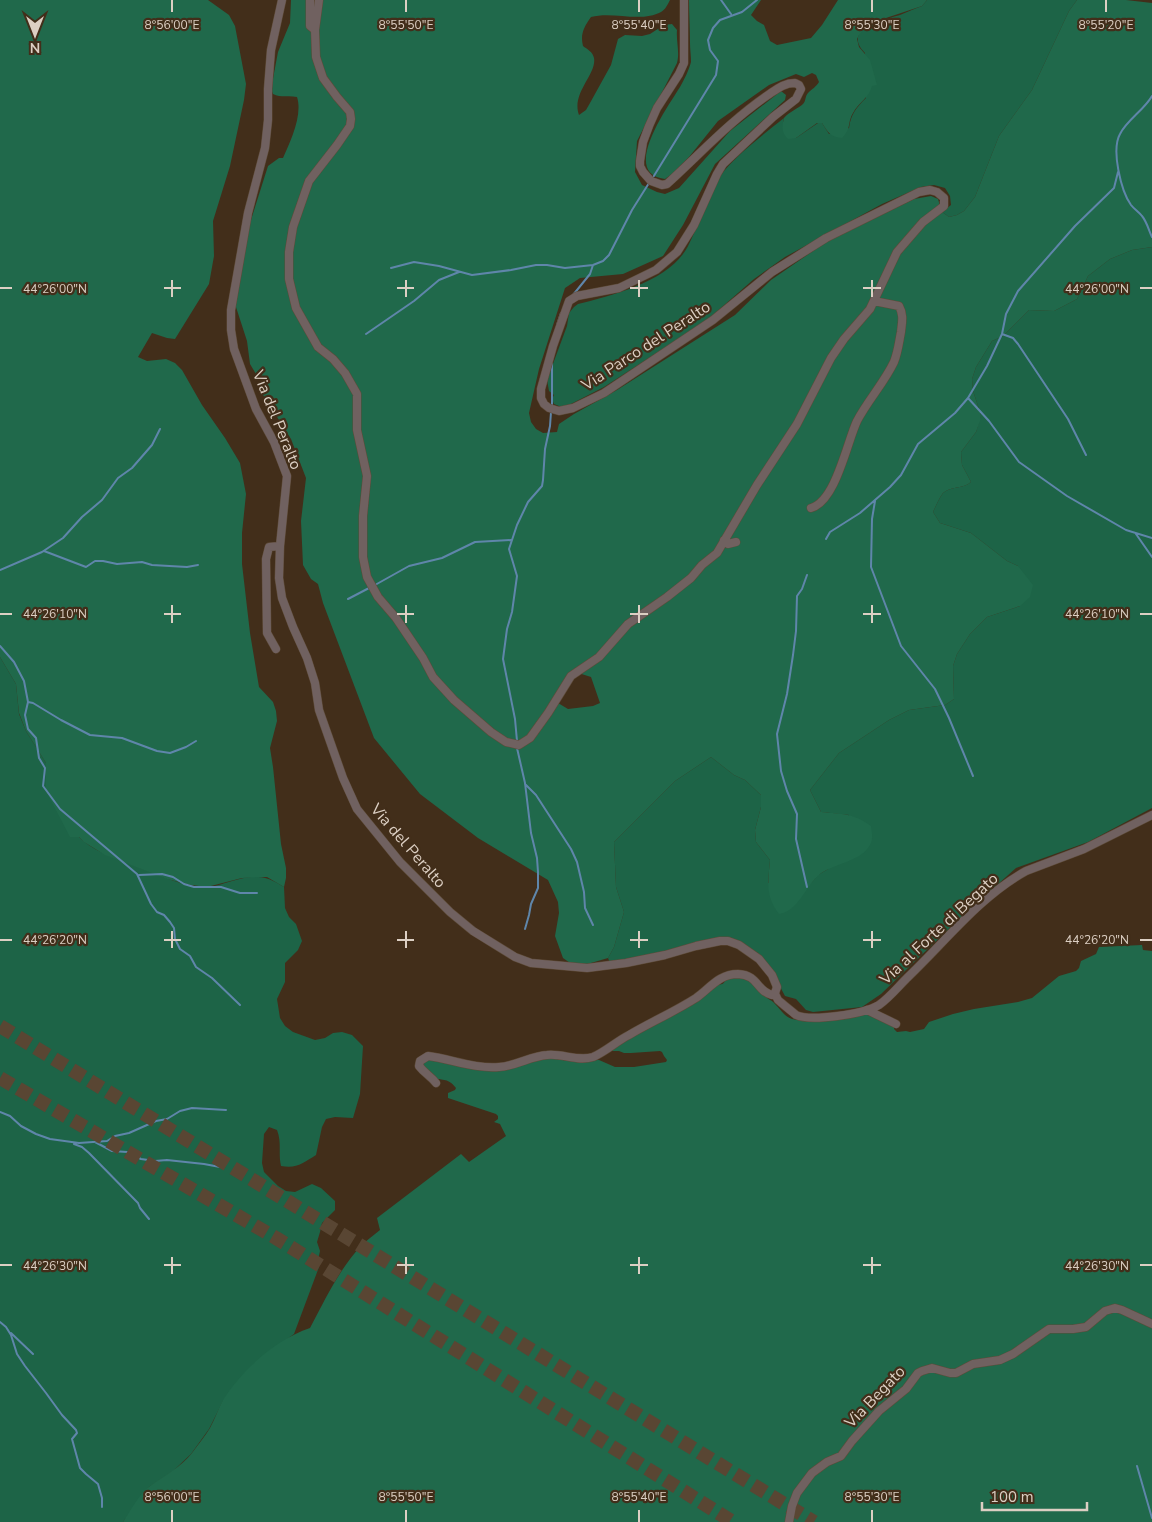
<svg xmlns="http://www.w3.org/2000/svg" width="1152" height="1522" viewBox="0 0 1152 1522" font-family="'Nunito Sans',sans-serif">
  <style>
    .green { fill: #1d6447 }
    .forest { fill: #20694b; fill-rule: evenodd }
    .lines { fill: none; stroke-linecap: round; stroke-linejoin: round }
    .stream { stroke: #5f86aa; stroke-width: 2 }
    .highway-tunnel { stroke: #594633; stroke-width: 14; stroke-dasharray: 14 7; stroke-linecap: butt }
    .street-casing { stroke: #5e4b38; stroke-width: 9 }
    .street { stroke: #706160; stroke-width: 8 }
    .ticks { fill: none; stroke: #dccfc3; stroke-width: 2 }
    .labels { text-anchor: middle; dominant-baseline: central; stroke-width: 4.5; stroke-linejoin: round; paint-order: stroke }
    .street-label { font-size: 16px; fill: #dccfc3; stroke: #422e1a }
    .ticks-label { font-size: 12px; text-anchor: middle; fill: #dccfc3; stroke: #422e1a; stroke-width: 4.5; stroke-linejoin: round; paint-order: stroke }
  </style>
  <rect width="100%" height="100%" fill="#422e1a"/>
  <!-- green -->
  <path class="green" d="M 927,0 L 1077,0 L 1069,11 L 1032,90 L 999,136 L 975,197 L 964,211 L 957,215 L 949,217 L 942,212 L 951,205 L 950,196 L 945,188 L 934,185 L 921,187 L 882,204 L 785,257 L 754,279 L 706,321 L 604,387 L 567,406 L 559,406 L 554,404 L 552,399 L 554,395 L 549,391 L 547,380 L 567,326 L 569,313 L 574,307 L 578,304 C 611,296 663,282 683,254 C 690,245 694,232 698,223 C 706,206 712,186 724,171 C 740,152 764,134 784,118 L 783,122 L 796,138 L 818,123 L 822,123 L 829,134 L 849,128 C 851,114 856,108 866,98 L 865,53 C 841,29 883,20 900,15 C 907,12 914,9 922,6 Z
    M 1152,247 L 1152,808 L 1088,842 L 1016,868 L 959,919 L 881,994 L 862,1007 L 813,1012 L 806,1010 L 796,999 L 785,996 L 769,966 L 758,953 L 732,938 L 724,937 L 686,945 L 666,952 L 610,963 L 608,958 L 614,947 L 624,912 L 616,887 L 614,842 L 675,781 L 711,757 L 734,775 L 745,780 L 761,795 L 761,807 L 755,830 L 756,842 L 770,860 L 768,883 L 810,884 L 818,875 L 828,869 L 849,815 L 821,812 L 810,790 L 839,753 L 889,720 L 909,710 L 945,705 L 954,699 L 953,666 L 957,654 L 970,634 L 987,617 L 1020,606 L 1018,566 L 1007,561 L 971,533 L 940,523 L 933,512 C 936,506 939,498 943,493 C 951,486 963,489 971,482 L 962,465 L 961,452 L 976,432 L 981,415 L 973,391 L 972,379 L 976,367 L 992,341 L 1003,336 L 1029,310 L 1054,311 L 1077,299 L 1088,276 L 1110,259 L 1132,250 Z
    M 0,657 L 16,684 L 19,714 L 26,731 L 46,763 L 46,791 L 79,837 C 95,853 119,859 140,868 C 161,876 184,887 206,887 C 213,887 219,885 225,883 C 250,876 261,872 284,887 L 285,908 L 289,917 L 296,924 L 302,941 L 298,950 L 285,963 L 285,982 L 277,999 L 280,1018 L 285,1026 L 293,1032 L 315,1040 L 325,1038 L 333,1033 L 342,1032 L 352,1035 L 363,1046 L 360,1094 L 353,1118 L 335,1117 L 326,1119 L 322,1127 L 316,1155 C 303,1163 297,1169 281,1166 C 278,1153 282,1143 277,1130 L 269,1127 L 264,1134 L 262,1163 L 264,1172 L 278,1186 L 286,1191 L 295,1192 L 312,1184 L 321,1188 L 335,1201 L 335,1210 L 322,1223 L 320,1232 L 317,1242 L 320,1251 L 318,1260 L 319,1267 L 294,1334 L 261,1358 L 223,1401 L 209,1429 L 191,1454 L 173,1471 L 149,1487 L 123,1522 L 0,1522 Z"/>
  <!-- forest -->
  <path class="forest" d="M 0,0 L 208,0 L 229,15 L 235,26 L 246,84 L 244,100 L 230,166 L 213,221 L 214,256 L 209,284 L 175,339 L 167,338 L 152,333 L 138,357 L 147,361 L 166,359 L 175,363 L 182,370 L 202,405 L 225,438 L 240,463 L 246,494 L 242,533 L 242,564 L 250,633 L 259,687 L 273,702 L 276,711 L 277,721 L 270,748 L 273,767 L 281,844 L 286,868 L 286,878 L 284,887 L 267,877 L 259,877 L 242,878 L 207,887 L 191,885 L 167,879 L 105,855 L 84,842 L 79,837 L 70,837 L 46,791 L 46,763 L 26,731 L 19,713 L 16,684 L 0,657 Z
    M 291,0 L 670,0 C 668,4 665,10 661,12 C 641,23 613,11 591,17 C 584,27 580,34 583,46 C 587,49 593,52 594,58 C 597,74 571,93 579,115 L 586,110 L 590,103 L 611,65 L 618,39 L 625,35 L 642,36 L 650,34 L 664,25 L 672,24 L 677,30 C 676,42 680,52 677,63 L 637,141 L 635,172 L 642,185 L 657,192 L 665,194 L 679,188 L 730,131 L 781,91 L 786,95 L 785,100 L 715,164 L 683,225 L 663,256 L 623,274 L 580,278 L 565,288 L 539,369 L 529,413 L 531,422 L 536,429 L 543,433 L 557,432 L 559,424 L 574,414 L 617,390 L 735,315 L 771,280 L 829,240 L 914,199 L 931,196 L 938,199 L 942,212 L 949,217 L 957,215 L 964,211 L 975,197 L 999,136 L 1032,90 L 1069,11 L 1077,0 L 1126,0 L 1152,3 L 1152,247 L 1132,250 L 1110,259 L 1088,276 L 1077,299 L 1054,311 L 1029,310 L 1003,336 L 992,341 L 976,367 L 972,379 L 973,391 L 981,415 L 980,421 L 976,432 L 961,452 L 962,465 L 971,482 C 963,489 951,486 943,493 C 939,498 936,506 933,512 L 940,523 L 971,533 L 1007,561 L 1018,566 L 1033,585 L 1030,597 L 1020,606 L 987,617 L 970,634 L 957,654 L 953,666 L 954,699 L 945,705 L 909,710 L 889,720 L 839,753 L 810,790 L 821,812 C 843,814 853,813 871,826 C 872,834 874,841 868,848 C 859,861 834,864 820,874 C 805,886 799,911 779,914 C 765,896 768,882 770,860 L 756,842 L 755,830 L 761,807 L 761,795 L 745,780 L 734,775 L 711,757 L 675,781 L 614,842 L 616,887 L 624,912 L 614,947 L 608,958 L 584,965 L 573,965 L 563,958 L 555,936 L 559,913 L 558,902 L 548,880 L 478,838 L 420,794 L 374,738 L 323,603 L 318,584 L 311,579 L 303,565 L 301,521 L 306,478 L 291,439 L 260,390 L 259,379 L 250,364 L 247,341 L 235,304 L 238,282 L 250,223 L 268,166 L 279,158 L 283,158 C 290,142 303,115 297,97 C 289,95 281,98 273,94 L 271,89 L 278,52 L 290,23 ZM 572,671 L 591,677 L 600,703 L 593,706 L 568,709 L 553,700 Z
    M 689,0 L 761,0 L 751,15 L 757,21 L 764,25 L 770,41 L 777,45 L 811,38 L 822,25 L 838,0 L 927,0 L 922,6 L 877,21 L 864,29 L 859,35 L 857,39 L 859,47 L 870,60 L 877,85 L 872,86 C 869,98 858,103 853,113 C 847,123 852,128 842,138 C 830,137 828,132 822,123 L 817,123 L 796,138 L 788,139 C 781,133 782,126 784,118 C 789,112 799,108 803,104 C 806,101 805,96 808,93 C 812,89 816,87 819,82 L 816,75 L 812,73 L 804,77 L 796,74 L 769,85 L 718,121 L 689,157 L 672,174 L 665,179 C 619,174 669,105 680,87 C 684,80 689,70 691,62 C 691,56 690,49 690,43 C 690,28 689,14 689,0 Z
    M 1142,945 L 1143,950 L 1152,951 L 1152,1522 L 123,1522 C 131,1510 139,1494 150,1486 C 165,1475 181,1467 192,1453 C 198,1445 205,1436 210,1428 C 215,1419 218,1409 223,1400 C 243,1369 275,1340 310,1328 C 325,1300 339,1269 362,1245 C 367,1240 374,1235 380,1230 L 377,1218 L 461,1154 L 469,1162 L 506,1136 L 500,1124 L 494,1122 L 498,1119 L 498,1116 L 496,1114 L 448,1098 L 448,1093 L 455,1090 L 456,1088 C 447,1076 441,1082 433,1077 C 431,1076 425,1067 422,1065 L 425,1059 L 491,1071 L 544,1057 L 569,1061 L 599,1060 L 615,1067 L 634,1067 L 666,1062 L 667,1060 L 664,1056 L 662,1052 L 660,1051 L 631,1053 L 624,1053 L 619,1051 L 604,1051 L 717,984 C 723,986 725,982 727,977 C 750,974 752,985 766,997 C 769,1000 772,1000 775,1004 C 780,1009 785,1017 792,1019 C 815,1024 850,1010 873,1016 C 880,1017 887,1023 894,1027 L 894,1029 L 897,1032 L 906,1031 L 910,1032 L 924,1029 L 929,1022 L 953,1014 L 974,1009 L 1018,1002 L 1032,998 L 1059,976 L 1076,971 L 1079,968 L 1081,961 L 1096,954 L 1099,947 Z"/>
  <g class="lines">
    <!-- stream -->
    <path class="stream" d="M 721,0 L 731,14
      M 1152,96 C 1144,110 1127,120 1120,134 C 1111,150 1121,191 1131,205 C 1134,209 1139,212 1142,216 C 1147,222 1149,231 1152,237
      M 652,179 L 716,75 L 718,61 L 710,50 L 708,40 L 713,28 L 720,20 L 742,12 L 757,0
      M 391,268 L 414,262 L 439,266 L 472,275 L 511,270 L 536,265 L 547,265 L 565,268 L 593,265 L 603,261 L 609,255 L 632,210 L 649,183
      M 573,295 L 590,274 L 593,265
      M 557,325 L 561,313
      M 366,334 L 414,301 L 439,280 L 459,272
      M 1002,334 L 1013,338 L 1018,344 L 1068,419 L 1086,455
      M 968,398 L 989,421 L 1019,462 L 1067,496 L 1126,530 L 1152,538
      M 552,407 L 552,362
      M 875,501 L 872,519 L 871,567 L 901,646 L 935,689 L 949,718 L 973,776
      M 1136,534 L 1152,557
      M 826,539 L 830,532 L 860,513 L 890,487 L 901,475 L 918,444 L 955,413 L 968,398 L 987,366 L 1002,334 L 1006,314 L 1018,291 L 1075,226 L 1114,188 L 1118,172
      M 44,551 L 86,567 L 95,561 L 103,561 L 117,564 L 142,562 L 152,565 L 187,567 L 198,565
      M 0,570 L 42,552 L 63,538 L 82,517 L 102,500 L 118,478 L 132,468 L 152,445 L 160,429
      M 375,585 L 409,566 L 442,558 L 475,542 L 511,540
      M 348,599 L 371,587
      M 0,646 L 14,662 L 24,681 L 28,702 L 25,715 L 28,729 L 36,738 L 39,758 L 45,768 L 43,786 L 60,809 L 137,874 L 151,904 L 157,912 L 164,915 L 170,922 L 174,928 L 175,939 L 180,949 L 190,956 L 196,967 L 212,978 L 240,1005
      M 28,702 L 33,703 L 61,720 L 90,735 L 122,738 L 157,751 L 170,753 L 186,747 L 196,741
      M 517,741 L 515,719 L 503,659 L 507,629 L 512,612 L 517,576 L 509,549 L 517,525 L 528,502 L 542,486 L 543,480 L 545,449 L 550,426 L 551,412
      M 517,748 L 525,783 L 531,833 L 537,858 L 538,872 L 538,888 L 531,904 L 529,915 L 525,929
      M 525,784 L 536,795 L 571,849 L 577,862 L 584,892 L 585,908 L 593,925
      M 139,875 L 162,874 L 173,877 L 184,884 L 194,887 L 221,887 L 240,893 L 257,893
      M 807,887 L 796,839 L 797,814 L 787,791 L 781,771 L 777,734 L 787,694 L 793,655 L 796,631 L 797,596 L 802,589 L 807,575
      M 0,1112 L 10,1116 L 21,1126 L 36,1134 L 50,1139 L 79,1143 L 107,1141 L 115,1136 L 129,1133 L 156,1121 L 167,1119 L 180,1111 L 192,1108 L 226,1110
      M 95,1142 L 112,1151 L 127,1152 L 141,1159 L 155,1161 L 167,1160 L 204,1164 L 220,1167
      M 74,1144 L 82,1147 L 89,1153 L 138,1203 L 140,1208 L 149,1219
      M 0,1322 L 6,1327 L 11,1335 L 17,1354 L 25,1366 L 46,1393 L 62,1415 L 76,1430 L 77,1433 L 72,1439 L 80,1468 L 86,1474 L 98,1484 L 102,1498 L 102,1507
      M 11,1333 L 33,1354
      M 1137,1466 L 1152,1518"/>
    <!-- highway-tunnel -->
    <path class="highway-tunnel" d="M 0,1026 L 814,1522
      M 0,1078 L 276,1238 L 733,1522"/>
    <defs>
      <path id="street" d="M 282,0 L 271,50 L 268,89 L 268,120 L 265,148 L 248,213 L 231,310 L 231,330 L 234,349 L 256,409 L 274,442 L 287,476 L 280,546 L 279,578 L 282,598 L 293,627 L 307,658 L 315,683 L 319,710 L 343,778 L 357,809 L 400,862 L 450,912 L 473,931 L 515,957 L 531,963 L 587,968 L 626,963 L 665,955 L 696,946 L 720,941 L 728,941 L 739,945 L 759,959 L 772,975 L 777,987 L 775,993
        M 310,0 L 310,26 L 315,30 L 319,0
        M 315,30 L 316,57 L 323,78 L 337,97 L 350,112 L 351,119 L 350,126 L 337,145 L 309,181 L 293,227 L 289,252 L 289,279 L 296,308 L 318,347 L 333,359 L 345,373 L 357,394 L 357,430 L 367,476 L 363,516 L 363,557 L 367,577 L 378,597 L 396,618 L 423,658 L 433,677 L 454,700 L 491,732 L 506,742 L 519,745 L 530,738 L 548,713 L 571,676 L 599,657 L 628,624 L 667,597 L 691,578 L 702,565 L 717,553 L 757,485 L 797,424 L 831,358 L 844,339 L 870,309 L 897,252 L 923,222 L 944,206 L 944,198 L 937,192 L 930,190 L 919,192 L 826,238 L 772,272 L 713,320 L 604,393 L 573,408 L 559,411 L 549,408 L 544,404 L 541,398 L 541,389 L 553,346 L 569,301 L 577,296 L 619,288 L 656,270 L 677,252 L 694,225 L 717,174 L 723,164 L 773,117 L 796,99 L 801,89 L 799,85 L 795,83 C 784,83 777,89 768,95 C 730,121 700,154 667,184 L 662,185 L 651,181 L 643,172 L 640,166 L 640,161 L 643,142 L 649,126 L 657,108 L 679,74 L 684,63 L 684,0
        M 811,508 C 836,501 847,442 857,421 C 868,400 884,383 894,362 C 898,352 899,342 901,332 C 902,322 904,315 899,306 L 874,301
        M 724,540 L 728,544 L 736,542
        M 276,649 L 267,633 L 266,559 L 269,547 L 280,546
        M 775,993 C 775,994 778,1000 778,1000 C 780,1002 795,1014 796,1015 C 811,1022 864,1014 879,1005 C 889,998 898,987 907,978 C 945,942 979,897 1026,871 L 1084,849 L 1152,815
        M 867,1010 L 896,1024
        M 436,1083 C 431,1076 425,1074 419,1066 L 420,1061 L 428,1056 C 451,1059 475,1069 499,1067 C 516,1066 531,1056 547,1055 C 562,1053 578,1062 593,1057 C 605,1052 617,1041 629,1035 C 651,1022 674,1012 696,998 C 710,988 719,974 738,974 C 759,975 756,991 772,995 L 775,993
        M 789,1522 L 792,1506 L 797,1493 L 812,1473 L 827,1462 L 841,1456 L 852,1441 L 879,1411 L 906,1389 L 918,1373 L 922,1371 L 932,1368 L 950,1373 L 956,1373 L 973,1364 L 1000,1360 L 1013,1354 L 1049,1329 L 1073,1329 L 1086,1327 L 1105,1311 L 1115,1308 L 1122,1310 L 1152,1324"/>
    </defs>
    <!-- street casing -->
    <use href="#street" class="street-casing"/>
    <!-- street -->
    <use href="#street" class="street"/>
  </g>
  <!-- ticks -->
  <path class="ticks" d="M 172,0 L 172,12M 406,0 L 406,12M 639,0 L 639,12M 872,0 L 872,12M 1106,0 L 1106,12M 172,280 L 172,297M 406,280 L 406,297M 639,280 L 639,297M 872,280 L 872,297M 0,288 L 12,288M 164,288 L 181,288M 397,288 L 414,288M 630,288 L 648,288M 863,288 L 881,288M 1140,288 L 1152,288M 172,605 L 172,623M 406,605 L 406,623M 639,605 L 639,623M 872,605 L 872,623M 0,614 L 12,614M 164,614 L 181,614M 397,614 L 414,614M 630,614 L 648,614M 863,614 L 881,614M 1140,614 L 1152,614M 172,931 L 172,948M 406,931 L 406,948M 639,931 L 639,948M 872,931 L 872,948M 0,940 L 12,940M 164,940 L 181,940M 397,940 L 414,940M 630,940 L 648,940M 863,940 L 881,940M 1140,940 L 1152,940M 172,1257 L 172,1274M 406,1257 L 406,1274M 639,1257 L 639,1274M 872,1257 L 872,1274M 0,1265 L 12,1265M 164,1265 L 181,1265M 397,1265 L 414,1265M 630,1265 L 648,1265M 863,1265 L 881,1265M 1140,1265 L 1152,1265M 172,1510 L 172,1522M 406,1510 L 406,1522M 639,1510 L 639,1522M 872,1510 L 872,1522"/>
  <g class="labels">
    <!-- street labels -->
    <g class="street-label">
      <text transform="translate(646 346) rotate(-33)">Via Parco del Peralto</text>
      <text transform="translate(277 420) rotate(68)">Via del Peralto</text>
      <text transform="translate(408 846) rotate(49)">Via del Peralto</text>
      <text transform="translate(939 929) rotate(-43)">Via al Forte di Begato</text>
      <text transform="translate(875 1397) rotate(-46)">Via Begato</text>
    </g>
  </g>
  <g class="ticks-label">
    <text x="172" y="29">8°56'00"E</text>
    <text x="406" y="29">8°55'50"E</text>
    <text x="639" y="29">8°55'40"E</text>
    <text x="872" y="29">8°55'30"E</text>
    <text x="1106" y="29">8°55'20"E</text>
    <text x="1097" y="293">44°26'00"N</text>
    <text x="55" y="293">44°26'00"N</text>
    <text x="1097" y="618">44°26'10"N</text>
    <text x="55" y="618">44°26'10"N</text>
    <text x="1097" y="944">44°26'20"N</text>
    <text x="55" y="944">44°26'20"N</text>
    <text x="1097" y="1270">44°26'30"N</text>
    <text x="55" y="1270">44°26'30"N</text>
    <text x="172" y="1501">8°56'00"E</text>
    <text x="406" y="1501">8°55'50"E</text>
    <text x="639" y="1501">8°55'40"E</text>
    <text x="872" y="1501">8°55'30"E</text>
  </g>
  <!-- north arrow -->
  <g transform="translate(35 35) rotate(180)" stroke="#422e1a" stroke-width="4" paint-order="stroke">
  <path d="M0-4L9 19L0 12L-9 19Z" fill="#dccfc3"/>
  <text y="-8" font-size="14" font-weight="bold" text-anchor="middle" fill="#dccfc3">N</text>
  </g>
  <!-- scale -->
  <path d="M982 1502v8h105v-8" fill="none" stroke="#dccfc3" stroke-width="2.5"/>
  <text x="990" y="1502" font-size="15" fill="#dccfc3" stroke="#422e1a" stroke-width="4" paint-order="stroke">100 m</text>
</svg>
